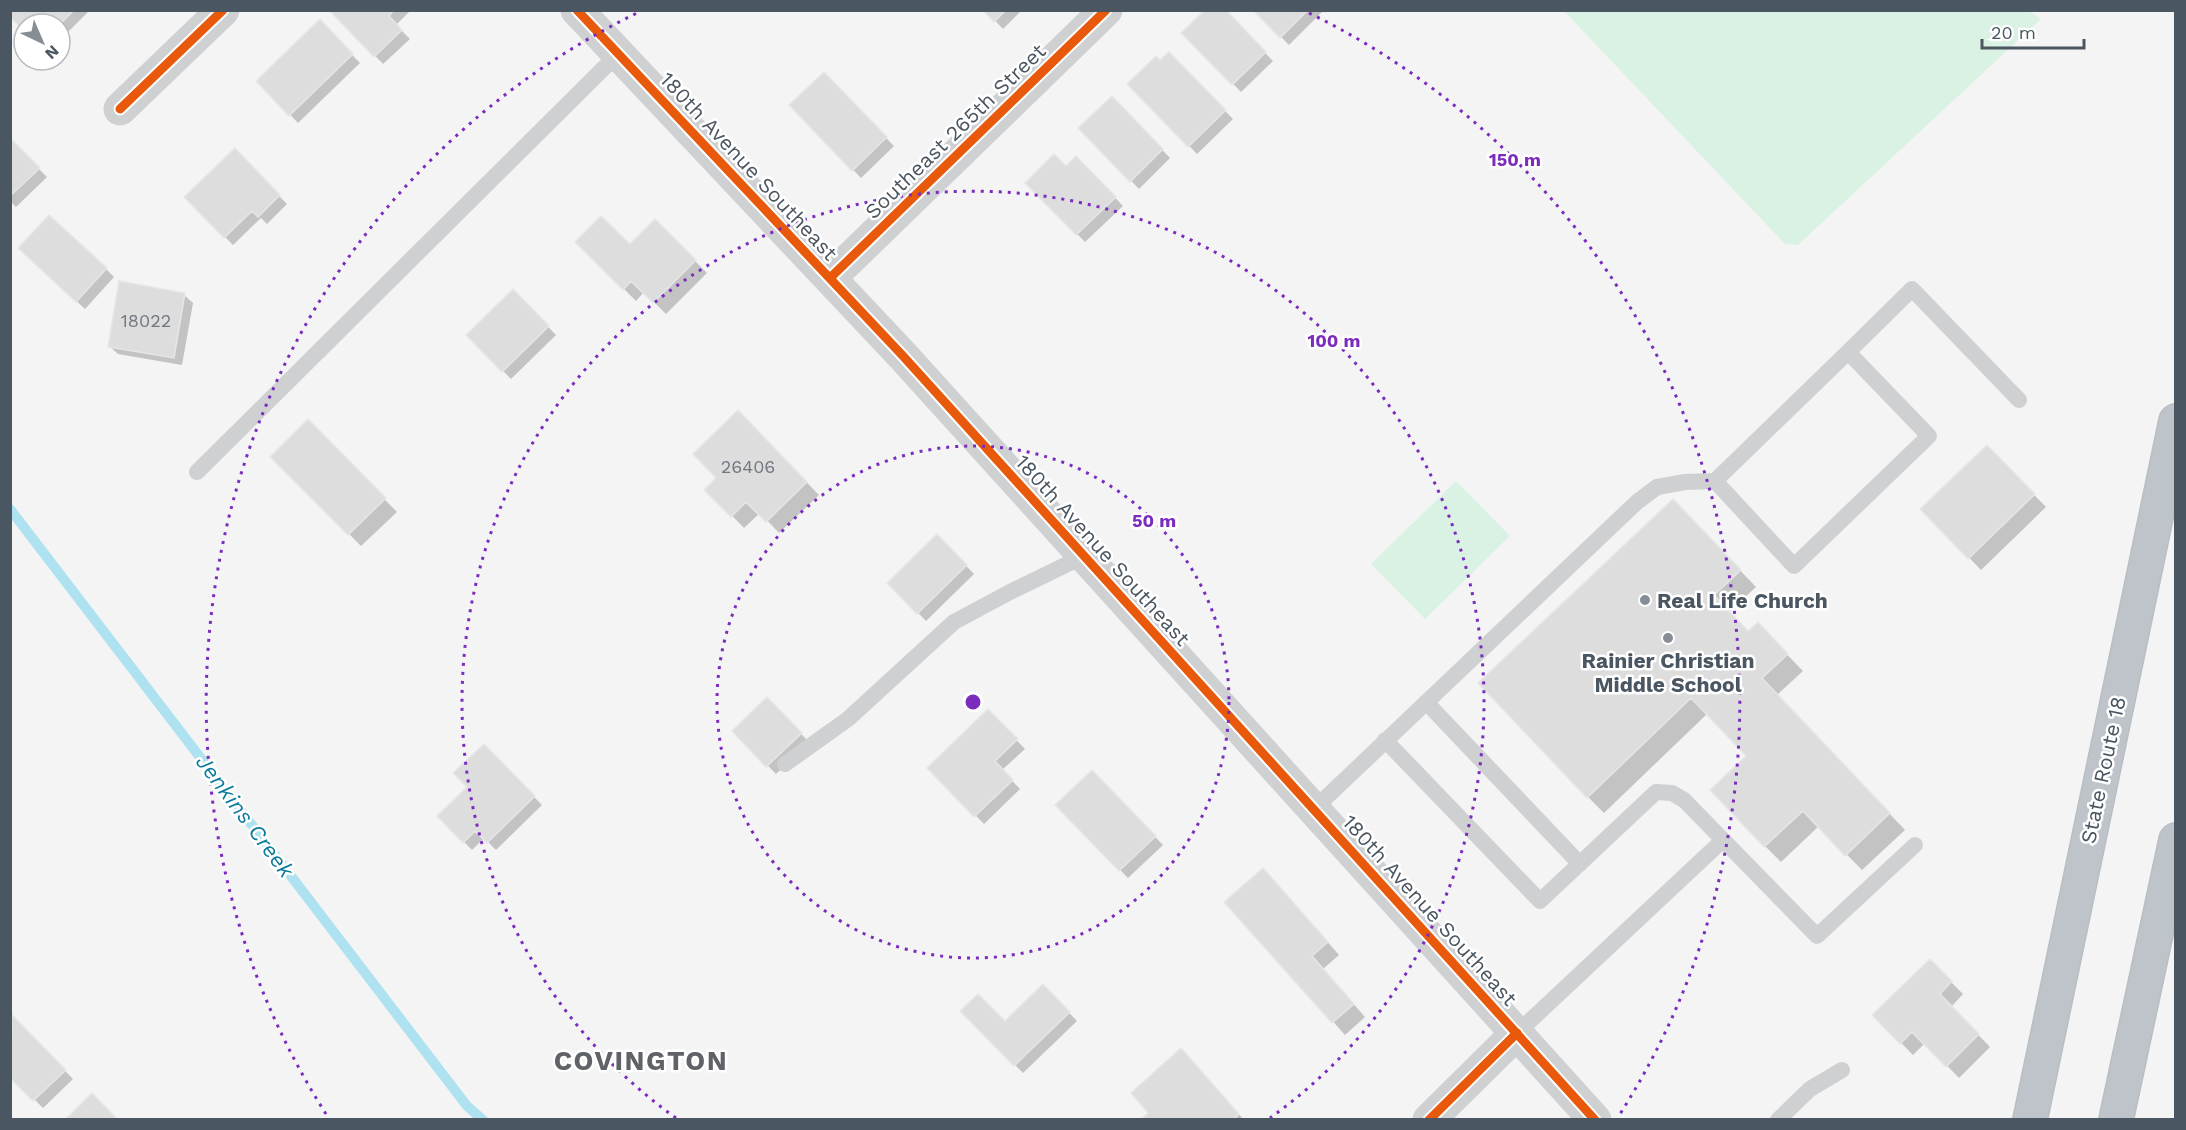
<svg xmlns="http://www.w3.org/2000/svg" width="2186" height="1130" viewBox="0 0 2186 1130" font-family="'Work Sans',sans-serif">
  <style>
    .green { fill: #d9f2e3 }
    .shadow { fill: #0003 }
    .lines { fill: none; stroke-linecap: round; stroke-linejoin: round }
    .stream { stroke: #aee2f0; stroke-width: 10 }
    .building { fill: #ddddde; stroke: #e5e6e7; stroke-width: 1.5 }
    .motorway-casing { stroke: #b9bec3; stroke-width: 36 }
    .service { stroke: #ced0d2; stroke-width: 16 }
    .minor { stroke: #ced0d2; stroke-width: 33 }
    .tertiary { stroke: #ced0d2; stroke-width: 33 }
    .motorway { stroke: #bec4c9; stroke-width: 33 }
    .cycleway-casing { stroke: #fff; stroke-width: 13 }
    .cycleway { stroke: #e8590c; stroke-width: 9 }
    .ring { fill: none; stroke: #7b2cbf; stroke-width: 3; stroke-dasharray: 3 6 }
    .poi-dot { fill: #868d94; stroke: #fff; stroke-width: 2 }
    .labels { text-anchor: middle; dominant-baseline: central; stroke-width: 5; stroke-linejoin: round; paint-order: stroke }
    .number-label { font-size: 18px; fill: #707881 }
    .street-label { font-size: 21px; fill: #4a5661; stroke: #fff }
    .poi-label { font-size: 21px; font-weight: bold; fill: #4a5661; stroke: #fff; text-anchor: start }
    .water-label { font-size: 22px; font-style: italic; fill: #0c7c9b; stroke: #fff }
    .district-label { font-size: 27px; font-weight: bold; letter-spacing: 1.5px; fill: #5f6368; stroke: #fff }
    .centre { fill: #7b2cbf; stroke: #fff; stroke-width: 3 }
    .ring-label { font-size: 18px; text-anchor: middle; font-weight: bold; fill: #7b2cbf; stroke: #fff; stroke-width: 5; stroke-linejoin: round; paint-order: stroke }
  </style>
  <rect width="100%" height="100%" fill="#f4f4f4"/>
  <!-- green -->
  <path class="green" d="M 2029,11 L 2041,19 L 1798,245 L 1785,244 L 1564,11 Z
    M 1456,481 L 1510,536 L 1425,619 L 1371,564 Z"/>
  <!-- shadow -->
  <path class="shadow" d="M 10,10 L 90,10 L 60,40 L 60,24 L 24,24 L 24,29 Z
    M 331,10 L 411,10 L 396,25 L 410,39 L 383,64 Z
    M 985,10 L 1022,10 L 1003,29 Z
    M 1224,10 L 1273,61 L 1241,92 L 1184,33 Z
    M 1255,10 L 1324,10 L 1289,45 Z
    M 320,22 L 360,63 L 298,123 L 258,81 Z
    M 1169,54 L 1233,119 L 1197,154 L 1130,84 Z
    M 823,74 L 894,146 L 861,178 L 791,105 Z
    M 1112,98 L 1170,158 L 1139,189 L 1081,128 Z
    M 10,140 L 47,177 L 16,207 L 10,201 Z
    M 234,150 L 287,204 L 267,224 L 261,218 L 233,245 L 186,197 Z
    M 1076,158 L 1123,206 L 1085,242 L 1027,183 L 1066,168 Z
    M 655,221 L 707,273 L 666,314 L 644,292 L 636,301 L 577,242 L 630,246 Z
    M 28,256 L 106,269 L 114,277 L 85,309 Z
    M 513,291 L 556,335 L 511,379 L 468,335 Z
    M 184,295 L 193,303 L 182,365 L 118,354 L 109,346 Z
    M 738,412 L 819,495 L 779,533 L 760,513 L 744,528 L 707,490 L 718,478 Z
    M 308,422 L 397,512 L 361,546 L 273,457 Z
    M 1987,447 L 2046,507 L 1981,570 L 1923,509 Z
    M 1689,517 L 1756,587 L 1729,612 L 1749,632 L 1773,640 L 1803,671 L 1777,695 L 1905,830 L 1862,870 L 1819,826 L 1781,862 L 1765,846 L 1748,756 L 1708,713 L 1604,813 L 1588,797 Z
    M 937,536 L 974,574 L 926,621 L 889,583 Z
    M 767,699 L 809,742 L 776,774 L 734,731 Z
    M 988,711 L 1025,749 L 1002,770 L 1020,789 L 984,824 L 929,768 Z
    M 484,746 L 542,805 L 496,850 L 484,838 L 472,850 L 439,816 L 469,787 Z
    M 1092,772 L 1163,845 L 1128,878 L 1057,805 Z
    M 1275,882 L 1339,955 L 1323,969 L 1365,1017 L 1345,1035 L 1226,902 Z
    M 1930,961 L 1963,994 L 1951,1007 L 1990,1047 L 1959,1078 L 1925,1043 L 1913,1055 L 1874,1015 Z
    M 1043,986 L 1077,1021 L 1023,1073 L 962,1011 L 1005,1023 Z
    M 12,1017 L 73,1079 L 43,1108 L 10,1075 Z
    M 1194,1063 L 1244,1120 L 1143,1120 Z"/>
  <g class="lines">
    <!-- stream -->
    <path class="stream" d="M 10,509 L 467,1106 L 483,1120"/>
  </g>
  <!-- building -->
  <path class="building" d="M 10,10 L 74,10 L 60,24 L 24,24 L 24,31 L 10,17 Z
    M 329,10 L 394,10 L 389,16 L 402,30 L 374,57 Z
    M 983,10 L 1006,10 L 994,22 Z
    M 1205,10 L 1226,10 L 1266,52 L 1232,85 L 1181,33 Z
    M 1253,10 L 1308,10 L 1280,38 Z
    M 320,19 L 353,54 L 289,116 L 256,81 Z
    M 1169,52 L 1226,110 L 1188,147 L 1127,84 L 1156,56 L 1160,60 Z
    M 824,72 L 887,137 L 852,171 L 789,105 Z
    M 1112,96 L 1163,149 L 1130,182 L 1078,128 Z
    M 10,138 L 40,168 L 10,196 Z
    M 235,148 L 280,195 L 258,217 L 252,211 L 224,238 L 184,197 Z
    M 1054,154 L 1066,166 L 1076,156 L 1116,197 L 1076,235 L 1025,183 Z
    M 49,215 L 107,268 L 76,302 L 18,248 Z
    M 601,216 L 630,244 L 655,219 L 696,260 L 653,303 L 631,281 L 623,290 L 575,242 Z
    M 119,281 L 185,293 L 174,358 L 108,347 Z
    M 513,289 L 549,326 L 502,372 L 466,335 Z
    M 738,410 L 807,482 L 766,522 L 746,502 L 731,517 L 704,490 L 716,478 L 693,454 Z
    M 308,419 L 386,498 L 348,535 L 270,457 Z
    M 1987,445 L 2035,494 L 1968,559 L 1920,509 Z
    M 1673,499 L 1741,570 L 1714,595 L 1748,631 L 1758,622 L 1788,654 L 1762,678 L 1890,813 L 1845,856 L 1803,811 L 1764,847 L 1710,790 L 1746,756 L 1691,698 L 1587,798 L 1478,683 Z
    M 937,534 L 967,565 L 917,614 L 887,583 Z
    M 767,697 L 802,733 L 766,767 L 732,731 Z
    M 988,709 L 1018,739 L 995,761 L 1013,780 L 974,817 L 927,768 Z
    M 484,744 L 535,796 L 487,843 L 475,831 L 463,843 L 437,816 L 467,787 L 453,773 Z
    M 1092,770 L 1156,836 L 1119,871 L 1055,805 Z
    M 1263,868 L 1328,942 L 1312,956 L 1354,1004 L 1332,1023 L 1224,902 Z
    M 1930,959 L 1952,981 L 1940,994 L 1979,1034 L 1946,1067 L 1912,1032 L 1900,1044 L 1872,1015 Z
    M 1043,984 L 1070,1012 L 1014,1066 L 960,1011 L 978,994 L 1005,1021 Z
    M 12,1015 L 66,1070 L 33,1101 L 10,1078 Z
    M 1181,1048 L 1239,1114 L 1233,1120 L 1141,1120 L 1148,1113 L 1131,1093 Z
    M 92,1093 L 118,1120 L 65,1120 Z"/>
  <g class="lines">
    <defs>
      <path id="motorway" d="M 2030,1120 L 2176,421
        M 2116,1120 L 2176,840"/>
    </defs>
    <!-- motorway casing -->
    <use href="#motorway" class="motorway-casing"/>
    <!-- service -->
    <path class="service" d="M 1848,352 L 1929,436 L 1794,566 L 1715,481 Z
      M 1848,352 L 1912,289 L 2019,400
      M 197,472 L 618,54
      M 1426,702 L 1580,864
      M 1385,740 L 1540,901 L 1656,792 L 1672,793 L 1684,800 L 1817,936 L 1915,845
      M 785,764 L 848,719 L 954,622 L 1010,592 L 1084,556
      M 1314,809 L 1637,502 L 1657,487 L 1685,482 L 1715,481
      M 1517,1033 L 1723,840
      M 1778,1120 L 1810,1089 L 1842,1070"/>
    <!-- minor -->
    <path class="minor" d="M 120,109 L 223,10
      M 830,278 L 1106,10"/>
    <!-- tertiary -->
    <path class="tertiary" d="M 577,10 L 903,356 L 1595,1120
      M 1429,1120 L 1517,1033"/>
    <!-- motorway -->
    <use href="#motorway" class="motorway"/>
    <defs>
      <path id="cycleway" d="M 577,10 L 903,356 L 1595,1120
        M 120,109 L 223,10
        M 830,278 L 1106,10
        M 1429,1120 L 1517,1033"/>
    </defs>
    <!-- cycleway casing -->
    <use href="#cycleway" class="cycleway-casing"/>
    <!-- cycleway -->
    <use href="#cycleway" class="cycleway"/>
  </g>
  <!-- distance rings -->
  <g class="ring">
    <circle cx="973" cy="702" r="256"/>
    <path d="M676 1118A511 511 0 1 1 1270 1118"/>
    <path d="M326 1114A767 767 0 0 1 637 13M1309 13A767 767 0 0 1 1620 1114"/>
  </g>
  <!-- markers -->
  <g class="poi-dot">
    <circle cx="1645" cy="600" r="6"/>
    <circle cx="1668" cy="638" r="6"/>
  </g>
  <g class="labels">
    <!-- number labels -->
    <g class="number-label">
      <text x="146" y="320">18022</text>
      <text x="748" y="466">26406</text>
    </g>
    <!-- street labels -->
    <g class="street-label">
      <text transform="translate(955 131) rotate(-44)">Southeast 265th Street</text>
      <text transform="translate(749 166) rotate(47)">180th Avenue Southeast</text>
      <text transform="translate(1103 550) rotate(48)">180th Avenue Southeast</text>
      <text transform="translate(2103 770) rotate(-78)">State Route 18</text>
      <text transform="translate(1430 910) rotate(48)">180th Avenue Southeast</text>
    </g>
    <!-- poi labels -->
    <g class="poi-label">
      <text x="1657" y="600">Real Life Church</text>
      <text x="1668" y="660" text-anchor="middle">Rainier Christian<tspan x="1668" dy="24">Middle School</tspan></text>
    </g>
    <!-- water labels -->
    <g class="water-label">
      <text transform="translate(245 816) rotate(53)">Jenkins Creek</text>
    </g>
    <!-- district labels -->
    <g class="district-label">
      <text x="641" y="1061">COVINGTON</text>
    </g>
  </g>
  <circle cx="973" cy="702" r="9" class="centre"/>
  <g class="ring-label">
    <text x="1515" y="166">150 m</text>
    <text x="1334" y="347">100 m</text>
    <text x="1154" y="527">50 m</text>
  </g>
  <!-- border -->
  <rect width="2186" height="1130" fill="none" stroke="#4a5661" stroke-width="24"/>
  <!-- north arrow -->
  <g transform="translate(42 42) rotate(136)"><circle r="28" fill="#ffffff" stroke="#b7bbc0" stroke-width="1.5"/>
  <path d="M0-4.5L10 22L0 15L-10 22Z" fill="#868d94"/>
  <text y="-9" font-size="16" font-weight="bold" text-anchor="middle" fill="#4a5661">N</text>
  </g>
  <!-- scale -->
  <path d="M1982 39v9h102v-9" fill="none" stroke="#4a5661" stroke-width="3"/>
  <text x="1991" y="39" font-size="18" fill="#4a5661" stroke="#ffffff" stroke-width="4.5" paint-order="stroke">20 m</text>
</svg>
